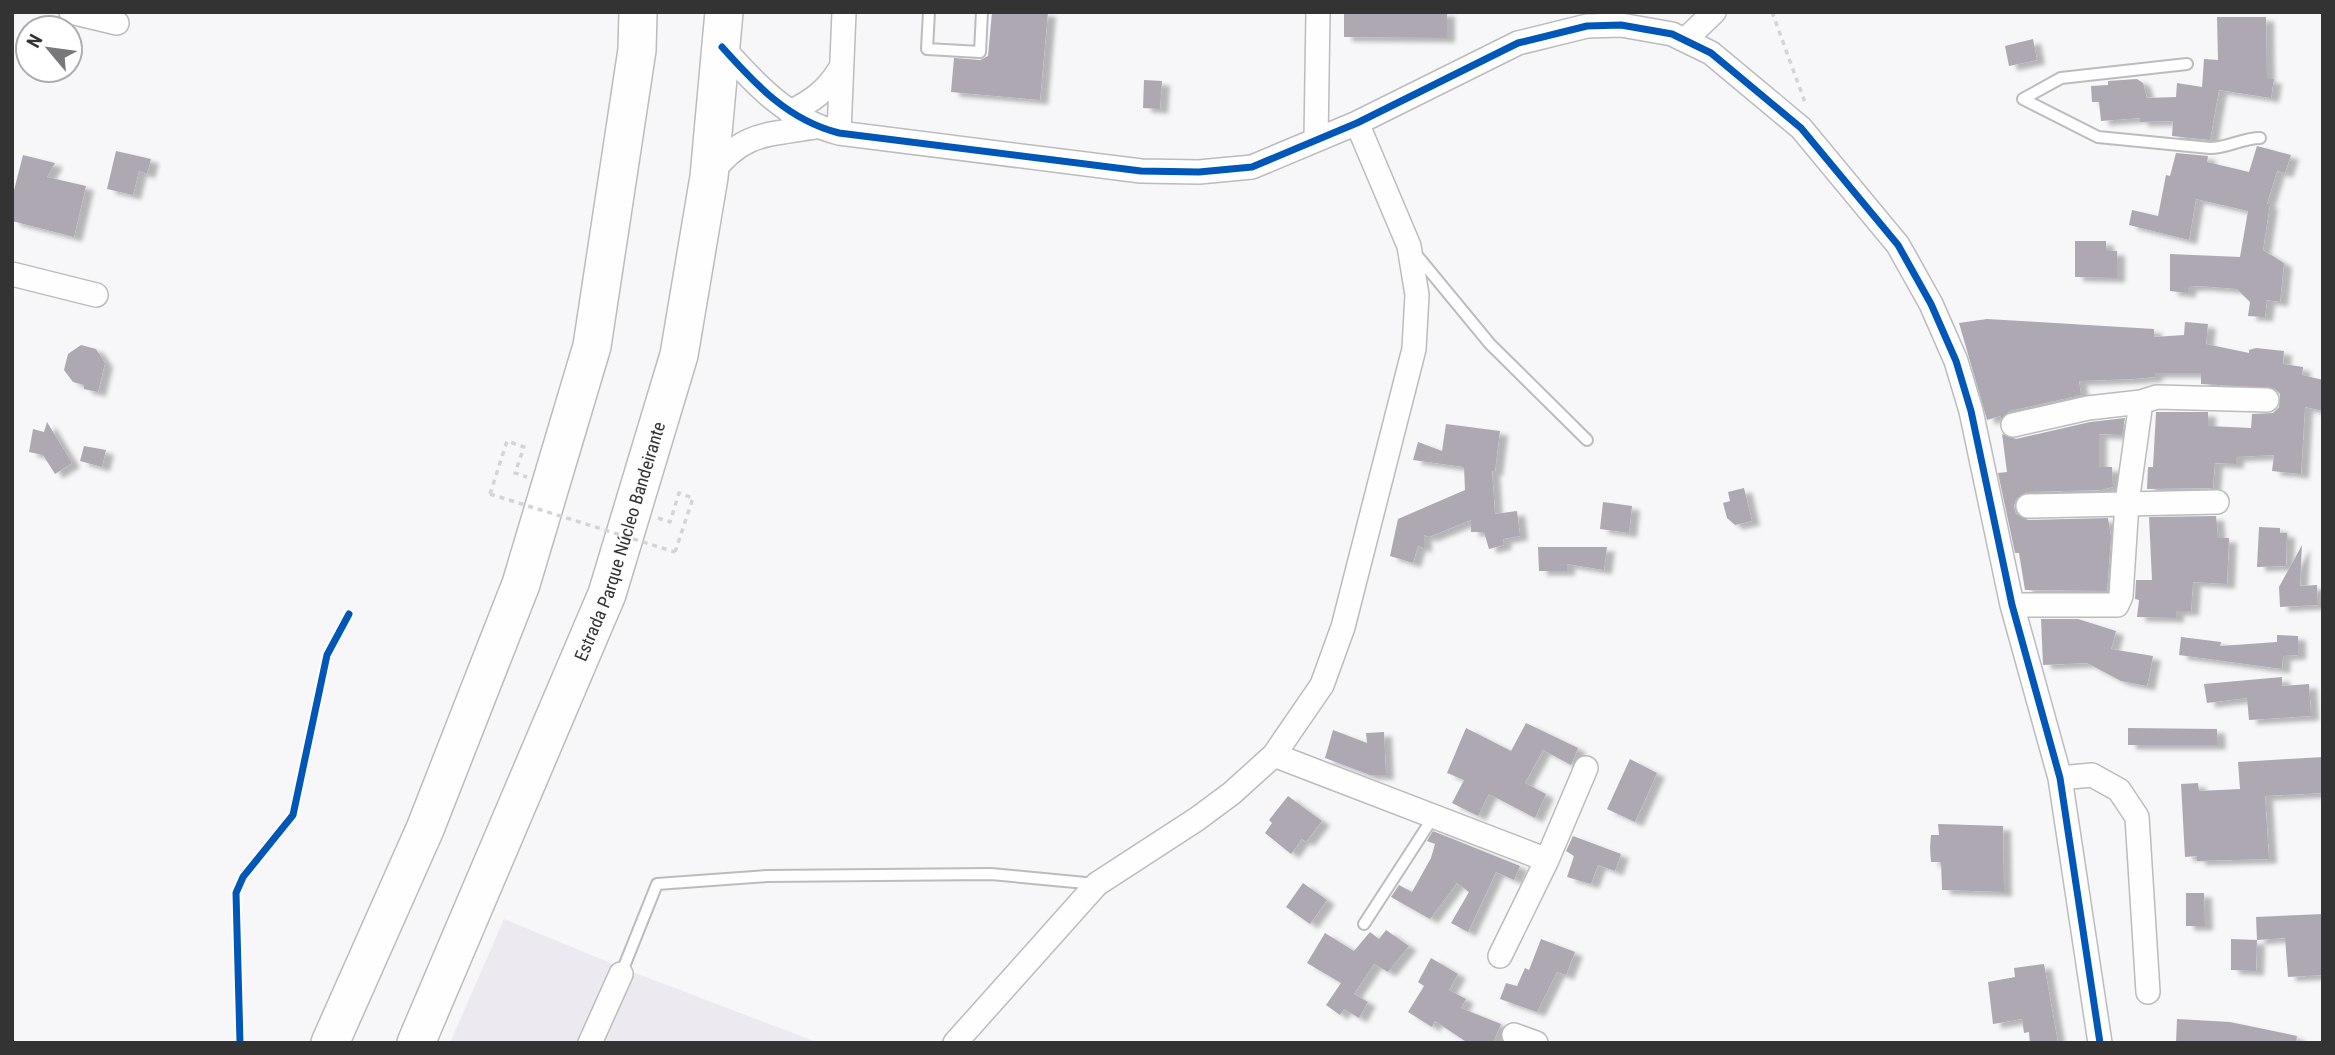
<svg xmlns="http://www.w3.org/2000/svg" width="2335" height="1055" viewBox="0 0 2335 1055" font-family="'Roboto Condensed',sans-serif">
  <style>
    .built { fill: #ede9f1 }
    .building { fill: #aea8b3; filter: url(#shadow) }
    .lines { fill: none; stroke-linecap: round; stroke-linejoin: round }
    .service-casing { stroke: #bcbbbd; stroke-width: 14 }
    .minor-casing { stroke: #bcbbbd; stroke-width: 26 }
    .trunk-casing { stroke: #bcbbbd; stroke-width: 40 }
    .path { stroke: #d4d4d5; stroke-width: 3.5; stroke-dasharray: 5 5; stroke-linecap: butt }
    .service { stroke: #fefefe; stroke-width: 10 }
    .minor { stroke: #fefefe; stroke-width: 23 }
    .trunk { stroke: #fefefe; stroke-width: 37 }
    .path-bridge { stroke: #d4d4d5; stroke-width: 3.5; stroke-dasharray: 5 5; stroke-linecap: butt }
    .cycleway-casing { stroke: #fff; stroke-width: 11 }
    .cycleway { stroke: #0057b8; stroke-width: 7 }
    .labels { text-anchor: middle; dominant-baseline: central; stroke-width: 7; stroke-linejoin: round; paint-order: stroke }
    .street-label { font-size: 18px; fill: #343334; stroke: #fff }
  </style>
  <defs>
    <filter id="shadow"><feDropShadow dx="8" dy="4.5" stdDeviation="2" flood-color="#0004"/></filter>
  </defs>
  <rect width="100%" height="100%" fill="#f7f6f8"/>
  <!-- built -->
  <path class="built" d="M 504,919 L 630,971 L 819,1043 L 450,1043 Z"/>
  <!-- building -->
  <path class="building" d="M 992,12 L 1048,12 L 1040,100 L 951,92 L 954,58 L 980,60 L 988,56 Z
    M 1344,12 L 1447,12 L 1447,38 L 1344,37 Z
    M 2217,17 L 2266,17 L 2267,79 L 2274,79 L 2271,98 L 2219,90 L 2210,140 L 2172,136 L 2173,121 L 2140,122 L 2140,118 L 2101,121 L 2099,102 L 2092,102 L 2091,86 L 2108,85 L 2108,81 L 2137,79 L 2143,83 L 2147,98 L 2176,97 L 2177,83 L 2202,87 L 2204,59 L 2218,60 Z
    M 2033,39 L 2037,60 L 2009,66 L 2005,46 Z
    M 1144,80 L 1162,81 L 1160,109 L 1143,108 Z
    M 2257,146 L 2291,155 L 2285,173 L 2277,171 L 2267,204 L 2270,204 L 2263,250 L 2284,263 L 2280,302 L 2267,300 L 2265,317 L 2248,316 L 2250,302 L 2237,289 L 2199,286 L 2188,287 L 2188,293 L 2170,291 L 2170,254 L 2240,257 L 2248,211 L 2196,199 L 2189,240 L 2129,225 L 2132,210 L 2158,216 L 2166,175 L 2170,176 L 2176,153 L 2208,156 L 2207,162 L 2249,172 Z
    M 116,151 L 151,159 L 147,174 L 139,171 L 133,195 L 107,189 Z
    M 23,155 L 55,163 L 47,177 L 86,186 L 74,237 L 12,221 L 12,198 Z
    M 2075,241 L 2106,241 L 2106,251 L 2117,251 L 2117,278 L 2075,277 Z
    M 1987,319 L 2154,329 L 2154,337 L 2184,335 L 2185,322 L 2208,324 L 2206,344 L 2249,353 L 2249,350 L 2256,348 L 2284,351 L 2283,364 L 2303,367 L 2302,375 L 2323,380 L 2323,411 L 2305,407 L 2301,474 L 2272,471 L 2274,455 L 2236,457 L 2236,464 L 2215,463 L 2213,488 L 2147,489 L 2148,467 L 2153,467 L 2156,412 L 2208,412 L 2208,426 L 2251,428 L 2252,414 L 2273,413 L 2279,407 L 2280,394 L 2274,388 L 2201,384 L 2201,373 L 2155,373 L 2155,377 L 2134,379 L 2079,381 L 2081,395 L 2010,411 L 2001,419 L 2000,416 L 1987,420 L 1959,323 Z
    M 81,345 L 96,349 L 105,363 L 98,392 L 84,389 L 84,385 L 73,382 L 64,370 L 68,354 Z
    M 2125,418 L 2122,435 L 2099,434 L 2099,467 L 2112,467 L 2113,487 L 2101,490 L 2027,492 L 2016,499 L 2014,506 L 2016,514 L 2028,520 L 2108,518 L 2111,537 L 2107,591 L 2025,590 L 2019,553 L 2015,553 L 1998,473 L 2007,472 L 2002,434 L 2016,439 L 2090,422 Z
    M 47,422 L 72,463 L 55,474 L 43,455 L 29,452 L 33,429 L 44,432 Z
    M 1446,424 L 1500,431 L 1495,471 L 1492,471 L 1495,514 L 1517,511 L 1520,536 L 1503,539 L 1504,545 L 1489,549 L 1484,532 L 1471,532 L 1471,520 L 1429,537 L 1424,535 L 1424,548 L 1418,546 L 1413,563 L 1390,556 L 1398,519 L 1465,490 L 1464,467 L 1413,460 L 1418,442 L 1442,451 Z
    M 84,446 L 106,450 L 102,467 L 80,461 Z
    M 1744,488 L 1752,521 L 1735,525 L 1727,518 L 1723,503 L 1730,501 L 1728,492 Z
    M 1603,502 L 1632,506 L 1629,533 L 1600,529 Z
    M 2216,516 L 2218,538 L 2229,538 L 2227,584 L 2193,582 L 2191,611 L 2176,611 L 2176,618 L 2137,617 L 2139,600 L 2135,599 L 2136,580 L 2152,580 L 2149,517 Z
    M 2259,527 L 2280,528 L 2280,533 L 2287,533 L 2286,566 L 2257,567 Z
    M 2302,545 L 2300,586 L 2317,585 L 2318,605 L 2280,607 L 2279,587 Z
    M 1538,547 L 1607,547 L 1604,570 L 1567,564 L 1567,571 L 1539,571 Z
    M 2041,619 L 2078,619 L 2116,631 L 2111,649 L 2153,656 L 2147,686 L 2121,681 L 2087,663 L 2043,665 Z
    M 2277,635 L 2298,636 L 2298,655 L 2283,656 L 2282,669 L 2179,655 L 2181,637 L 2221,642 L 2220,646 L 2277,642 Z
    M 2282,677 L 2282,686 L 2309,684 L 2311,716 L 2249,720 L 2247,698 L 2207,703 L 2204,684 Z
    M 1526,723 L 1578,748 L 1571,765 L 1543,750 L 1525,783 L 1546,794 L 1535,818 L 1489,794 L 1478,816 L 1452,803 L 1464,780 L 1447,773 L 1466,728 L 1511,751 Z
    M 2128,728 L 2217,729 L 2218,745 L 2128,745 Z
    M 1333,730 L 1367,743 L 1366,733 L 1384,732 L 1386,775 L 1370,775 L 1325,758 Z
    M 2323,757 L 2323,793 L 2265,796 L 2269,859 L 2197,861 L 2197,856 L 2185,857 L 2181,784 L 2198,783 L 2199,791 L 2240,789 L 2238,762 Z
    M 1630,759 L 1657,773 L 1635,822 L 1607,809 Z
    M 1288,796 L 1322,821 L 1306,842 L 1302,839 L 1291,854 L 1265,833 L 1272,823 L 1269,820 Z
    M 1938,824 L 2003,826 L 2004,892 L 1942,890 L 1941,862 L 1931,862 L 1930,847 L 1931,835 L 1939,835 Z
    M 1433,831 L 1520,866 L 1514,880 L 1496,872 L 1468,932 L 1451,923 L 1469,892 L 1457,883 L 1430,919 L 1391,897 L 1399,885 L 1412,892 L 1431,858 L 1435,844 L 1427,841 Z
    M 1573,836 L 1621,854 L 1615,871 L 1598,865 L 1591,884 L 1567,877 L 1574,856 L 1566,851 Z
    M 1303,883 L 1327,900 L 1310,924 L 1286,907 Z
    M 2186,893 L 2204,893 L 2205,926 L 2186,926 Z
    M 2323,914 L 2323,975 L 2288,977 L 2285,938 L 2257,940 L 2256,917 Z
    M 1386,930 L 1409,946 L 1388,972 L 1374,964 L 1354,994 L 1368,1002 L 1359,1018 L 1344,1009 L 1340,1015 L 1326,1005 L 1341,983 L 1307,963 L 1325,933 L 1354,951 L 1370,932 L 1379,939 Z
    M 1541,939 L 1575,952 L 1566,975 L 1557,972 L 1537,1012 L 1500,999 L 1506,983 L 1517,986 L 1525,968 L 1529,970 Z
    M 2231,939 L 2257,940 L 2256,971 L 2231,970 Z
    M 1431,958 L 1458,974 L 1449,990 L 1466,999 L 1461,1008 L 1501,1024 L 1493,1043 L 1468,1043 L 1435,1021 L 1432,1027 L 1408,1012 L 1424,986 L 1418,982 Z
    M 2044,964 L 2058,1043 L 2030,1043 L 2029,1032 L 2024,1033 L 2022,1019 L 1993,1024 L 1988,982 L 2015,977 L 2014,968 Z
    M 2177,1019 L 2230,1022 L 2297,1036 L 2296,1043 L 2176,1043 Z"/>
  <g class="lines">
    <defs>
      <path id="service" d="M 929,12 L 927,49 L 980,52 L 982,12
        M 2187,64 L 2061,78 L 2023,99 L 2098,137 L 2210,148 C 2228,148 2242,138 2260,138
        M 1415,253 L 1490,344 L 1587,440
        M 1364,924 L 1434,816
        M 621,974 L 657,884 L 767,876 L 991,874 L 1096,884"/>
      <path id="minor" d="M 71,12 L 117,23
        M 1685,40 L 1714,12
        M 722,47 C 756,85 788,120 839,133 L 1141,171 L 1199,172 L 1252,167 L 1357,123 L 1518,43 L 1587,26 L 1621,25 L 1672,34 L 1711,53 L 1801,128 L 1898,245 L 1931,304 L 1956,361 L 1971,411 L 2012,605 L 2060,778 L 2100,1043
        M 790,112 C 813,101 827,90 840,69
        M 839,133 L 844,12
        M 1316,139 L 1318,12
        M 711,174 C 742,132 767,135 815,127
        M 12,274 L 96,295
        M 2013,425 L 2088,408 L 2141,402
        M 2028,506 L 2217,502
        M 2012,605 L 2117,605 L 2121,596 L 2127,503 L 2141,402 L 2157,397 L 2267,400
        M 1274,755 L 1547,860
        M 2060,778 L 2092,775 L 2119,790 L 2137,817 L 2148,992
        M 1500,956 L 1547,860 L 1586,768
        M 1514,1035 L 1536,1043
        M 590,1043 L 621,974
        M 955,1043 L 1097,884 L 1197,819 L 1232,793 L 1274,755 L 1322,685 L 1343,627 L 1414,349 L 1417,295 L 1409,246 L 1357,123"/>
      <g id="trunk">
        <path d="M 330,1043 L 425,829 L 521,584 L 592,346 L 637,50 L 638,12"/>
        <path id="s1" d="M 416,1043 L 607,594 L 679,355 L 709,177 L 724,12"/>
      </g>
    </defs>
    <!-- service casing -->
    <use href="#service" class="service-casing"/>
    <!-- minor casing -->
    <use href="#minor" class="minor-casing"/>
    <!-- trunk casing -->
    <use href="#trunk" class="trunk-casing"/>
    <!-- path -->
    <path class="path" d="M 1772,12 L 1806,105
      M 490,494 L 507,441 L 524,447 L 515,473 L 527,477
      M 658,518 L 670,522 L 679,493 L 693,498 L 675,552"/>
    <!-- service -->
    <use href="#service" class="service"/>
    <!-- minor -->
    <use href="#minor" class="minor"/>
    <!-- trunk -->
    <use href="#trunk" class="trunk"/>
    <!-- path-bridge -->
    <path class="path-bridge" d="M 490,494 L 675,552"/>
    <defs>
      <path id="cycleway" d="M 722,47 C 756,85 788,120 839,133 L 1141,171 L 1199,172 L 1252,167 L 1357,123 L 1518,43 L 1587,26 L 1621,25 L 1672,34 L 1711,53 L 1801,128 L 1898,245 L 1931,304 L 1956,361 L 1971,411 L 2012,605 L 2060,778 L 2100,1043
        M 240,1043 L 236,893 L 243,877 L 293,815 L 327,655 L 349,614"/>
    </defs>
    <!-- cycleway casing -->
    <use href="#cycleway" class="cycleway-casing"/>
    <!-- cycleway -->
    <use href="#cycleway" class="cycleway"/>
  </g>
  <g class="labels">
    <!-- street labels -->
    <g class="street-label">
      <text stroke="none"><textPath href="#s1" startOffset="542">Estrada Parque Núcleo Bandeirante</textPath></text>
    </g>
  </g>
  <!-- border -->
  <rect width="2335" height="1055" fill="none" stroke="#343334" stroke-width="28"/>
  <!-- north arrow -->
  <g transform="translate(49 49) rotate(299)"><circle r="33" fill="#ffffff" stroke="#aeadae" stroke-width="2"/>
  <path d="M0-5L12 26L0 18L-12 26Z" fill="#787779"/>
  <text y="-10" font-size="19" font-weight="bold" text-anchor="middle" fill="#343334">N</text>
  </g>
</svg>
